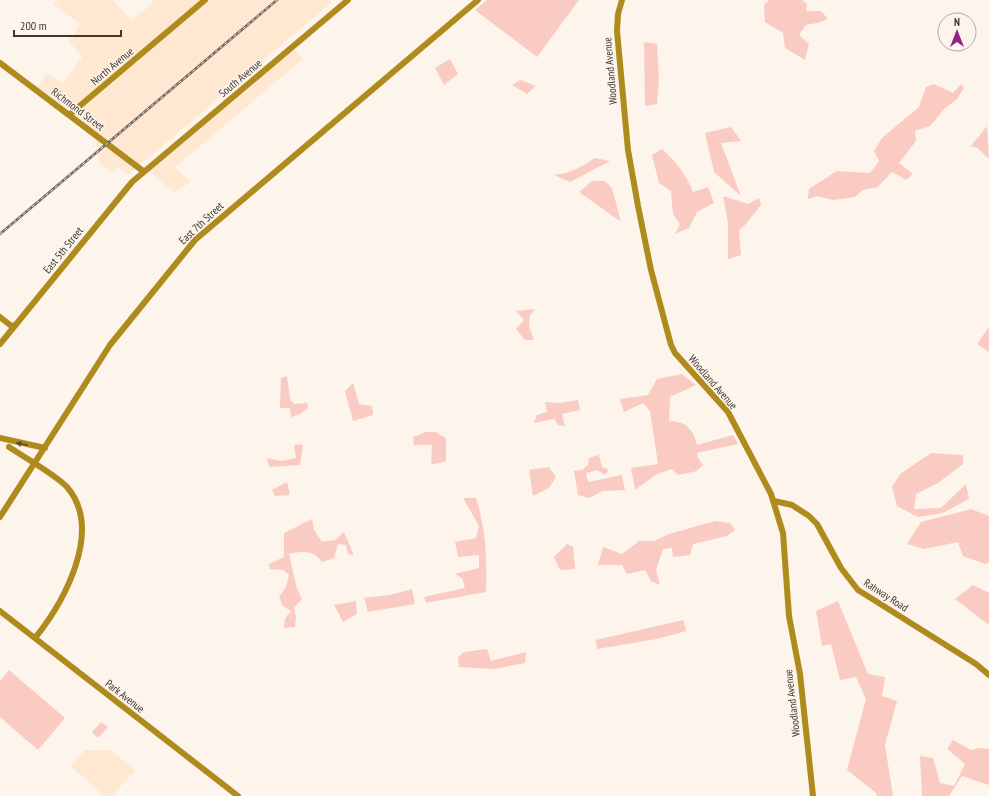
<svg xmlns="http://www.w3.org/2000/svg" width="989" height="796" viewBox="0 0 989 796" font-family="'PT Sans Narrow',sans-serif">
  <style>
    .built { fill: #ffe8d1 }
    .green { fill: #facbc2 }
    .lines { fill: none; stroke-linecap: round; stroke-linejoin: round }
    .secondary { stroke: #af8a1d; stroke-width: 6 }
    .rail-casing { stroke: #736a61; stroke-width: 2.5 }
    .rail { stroke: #fdf4eb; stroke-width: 1; stroke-dasharray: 3; stroke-linecap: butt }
    .oneway { fill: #5b4b29 }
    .labels { text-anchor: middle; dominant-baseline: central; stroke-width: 3; stroke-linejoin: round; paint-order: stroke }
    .street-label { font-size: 11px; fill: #3f362d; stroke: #fdf4eb }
  </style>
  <rect width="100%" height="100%" fill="#fdf4eb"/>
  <!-- built -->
  <path class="built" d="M 57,0 L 113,0 L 131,21 L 153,3 L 152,0 L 330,0 L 332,2 L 128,175 L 117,167 L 111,172 L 99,162 L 95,136 L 35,91 L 47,73 L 63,84 L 82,57 L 69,41 L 80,24 L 54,4 Z
    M 294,49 L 303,59 L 175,167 L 191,182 L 174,192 L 149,171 Z
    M 85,750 L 111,750 L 135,771 L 111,796 L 105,796 L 70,766 Z"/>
  <!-- green -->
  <path class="green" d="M 487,0 L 579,0 L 537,57 L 475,10 Z
    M 769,0 L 802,0 L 807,4 L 806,11 L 821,11 L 828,19 L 817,23 L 806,25 L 799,35 L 809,44 L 805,60 L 785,48 L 783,33 L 765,22 L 764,5 Z
    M 644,42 L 657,44 L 659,79 L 657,104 L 645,106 Z
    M 450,59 L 458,74 L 444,85 L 435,68 Z
    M 520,80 L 536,86 L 527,94 L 512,85 Z
    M 934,84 L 953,93 L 961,84 L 964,88 L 957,99 L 944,109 L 930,126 L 915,131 L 916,141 L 899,163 L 913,174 L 906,180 L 892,172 L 878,187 L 863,190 L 855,197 L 833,200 L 817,196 L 808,199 L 809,189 L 837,171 L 870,173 L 879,161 L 874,151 L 882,138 L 919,107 L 926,87 Z
    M 987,126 L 989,159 L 977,148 L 971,146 Z
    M 731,127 L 741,141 L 721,143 L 741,196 L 714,172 L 705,133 Z
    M 662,149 C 676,162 686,174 693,192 L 708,187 L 714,203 L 697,212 L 689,228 L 675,234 L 680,224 L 673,214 L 671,191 L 659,183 L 652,155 Z
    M 595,158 L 610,161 L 570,182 L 554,175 C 569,174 582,167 595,158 Z
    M 592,181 L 605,181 L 612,188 L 621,222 L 579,192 Z
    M 723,196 L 748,204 L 759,198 L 761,205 L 746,224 L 739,230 L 741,255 L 728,259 L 728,223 Z
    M 535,309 L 530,315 L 529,326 L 534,340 L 525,340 L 516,329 L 524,320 L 516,311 Z
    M 989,327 L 989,352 L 977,344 Z
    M 682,374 L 696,385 L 670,397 L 669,421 C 686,422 693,428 697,445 L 733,435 L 738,444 L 697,453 L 698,458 L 703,465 L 697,471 L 678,475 L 672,469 L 657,474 L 635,490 L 631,468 L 658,464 L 650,411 L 643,403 L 624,412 L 620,399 L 648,395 L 657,379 Z
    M 287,376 L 290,399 L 294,404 L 307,403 L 308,408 L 300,414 L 291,417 L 290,408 L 280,408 L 281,378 Z
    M 353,383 L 359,404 L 372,406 L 373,415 L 353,421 L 345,391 Z
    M 578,400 L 580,410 L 562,414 L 565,426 L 558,425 L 554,419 L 534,423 L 537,415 L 547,412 L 545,402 L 559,403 Z
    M 426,432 L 435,432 L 446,438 L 446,461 L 431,465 L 432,445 L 414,445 L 413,437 Z
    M 301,444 L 303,446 L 300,465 L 269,467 L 267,458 L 281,461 L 296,458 L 294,445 Z
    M 931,453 L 963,455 L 963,464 L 938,483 L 916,494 L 914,509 L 941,508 L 966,484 L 969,499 L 943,513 L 918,517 L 897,506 L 892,487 L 900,474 Z
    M 599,455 L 602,467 L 609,470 L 605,475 L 597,470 L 586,473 L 588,482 L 622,475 L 625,490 L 603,491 L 589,498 L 578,495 L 574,471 L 582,470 L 588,465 L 589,458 Z
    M 549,467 L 556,477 L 549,488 L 533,496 L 529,470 Z
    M 287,482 L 290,495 L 275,496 L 272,490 Z
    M 463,498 L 476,498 C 486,529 487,560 486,592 L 426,603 L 424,597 L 465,588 L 462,578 L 455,574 L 479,568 L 479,555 L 458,557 L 455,542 L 476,538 L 479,526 Z
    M 971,509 L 989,516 L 989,562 L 985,564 L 963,556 L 958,542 L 924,549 L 907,544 L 921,522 Z
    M 312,519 L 314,530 L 322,542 L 335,540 L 344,532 L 354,555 L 348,554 L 346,545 L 338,544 L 334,558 L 322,562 C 314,550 302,551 289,554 L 297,589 L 302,599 L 294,608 L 296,617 L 295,627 L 284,628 L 285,619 L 291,611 L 283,606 L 279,597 L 286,587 L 289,575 L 283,570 L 270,569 L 269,564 L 284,557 L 284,533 Z
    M 715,521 L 730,523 L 735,530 L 727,536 L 693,544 L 690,555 L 673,557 L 672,548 L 663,549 L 656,570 L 660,585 L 651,581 L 645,570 L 627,574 L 622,565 L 598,565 L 603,547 L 622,554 L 639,541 L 654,541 L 669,534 Z
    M 567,544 L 573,547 L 575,569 L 560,570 L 554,557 Z
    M 973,585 L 989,593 L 989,625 L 955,599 Z
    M 412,589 L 415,604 L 368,612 L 364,598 L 390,595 Z
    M 356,601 L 357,614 L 343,622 L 334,605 Z
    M 838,601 L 868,674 L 885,677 L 882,696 L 897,701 L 885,745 L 893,796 L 877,796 L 876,793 L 847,770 L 866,699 L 856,677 L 840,680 L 831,644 L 822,646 L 816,611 Z
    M 683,620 L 686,631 L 657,639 L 597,649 L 596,640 Z
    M 487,649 L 491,661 L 526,652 L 525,663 L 494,669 L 459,667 L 458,657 L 464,652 Z
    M 9,670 L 65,718 L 38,750 L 0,717 L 0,681 Z
    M 101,722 L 108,727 L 98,738 L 92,732 Z
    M 953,740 L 971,750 L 979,748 L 989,749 L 989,785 L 962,776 L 949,796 L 922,796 L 920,756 L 933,758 L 940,783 L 954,786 L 965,764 L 947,749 Z"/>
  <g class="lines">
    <!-- secondary -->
    <path class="secondary" d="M 622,0 L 618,14 L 617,31 L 628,150 L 638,206 L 651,270 L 671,345 L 675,353 L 728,412 L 771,494 L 783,533 L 789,616 L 800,674 L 813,796
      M 0,63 L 143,171
      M 69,115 L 205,0
      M 0,317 L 10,325 L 14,326
      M 0,344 L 132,182 L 348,0
      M 0,438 L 45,448
      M 9,447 C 24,457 56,475 67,487 C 104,530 64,602 35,638
      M 774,501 L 792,505 L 809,516 L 817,524 L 841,568 L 858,590 L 976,664 L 989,675
      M 0,517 L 110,345 L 195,240 L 478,0
      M 0,611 L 238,796"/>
    <defs>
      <path id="rail" d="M 0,234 L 277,0"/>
    </defs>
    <!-- rail casing -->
    <use href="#rail" class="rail-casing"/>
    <!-- rail -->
    <use href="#rail" class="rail"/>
  </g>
  <!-- one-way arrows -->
  <defs><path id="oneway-solid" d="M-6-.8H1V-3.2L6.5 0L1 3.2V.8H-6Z"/></defs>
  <use class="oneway" href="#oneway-solid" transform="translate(22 444) rotate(-169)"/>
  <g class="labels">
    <!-- street labels -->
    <g class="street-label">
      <text transform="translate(112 66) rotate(-40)">North Avenue</text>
      <text transform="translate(610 71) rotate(-95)">Woodland Avenue</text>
      <text transform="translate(240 78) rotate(-40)">South Avenue</text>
      <text transform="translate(78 109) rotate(37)">Richmond Street</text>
      <text transform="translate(201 223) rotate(-43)">East 7th Street</text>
      <text transform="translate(63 250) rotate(-51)">East 5th Street</text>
      <text transform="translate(713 382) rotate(49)">Woodland Avenue</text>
      <text transform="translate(886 595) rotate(33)">Rahway Road</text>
      <text transform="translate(125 696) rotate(38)">Park Avenue</text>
      <text transform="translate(792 703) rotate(-97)">Woodland Avenue</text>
    </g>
  </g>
  <!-- north arrow -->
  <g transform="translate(957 32)"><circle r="19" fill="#fdf4eb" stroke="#b1a89f"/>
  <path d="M0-3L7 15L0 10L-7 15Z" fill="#932485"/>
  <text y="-6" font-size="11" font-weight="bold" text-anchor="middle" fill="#3f362d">N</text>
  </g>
  <!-- scale -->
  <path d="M14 30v6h107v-6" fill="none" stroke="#3f362d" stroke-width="2"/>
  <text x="20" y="30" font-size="12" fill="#3f362d" stroke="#fdf4eb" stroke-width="3" paint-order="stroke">200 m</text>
</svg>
